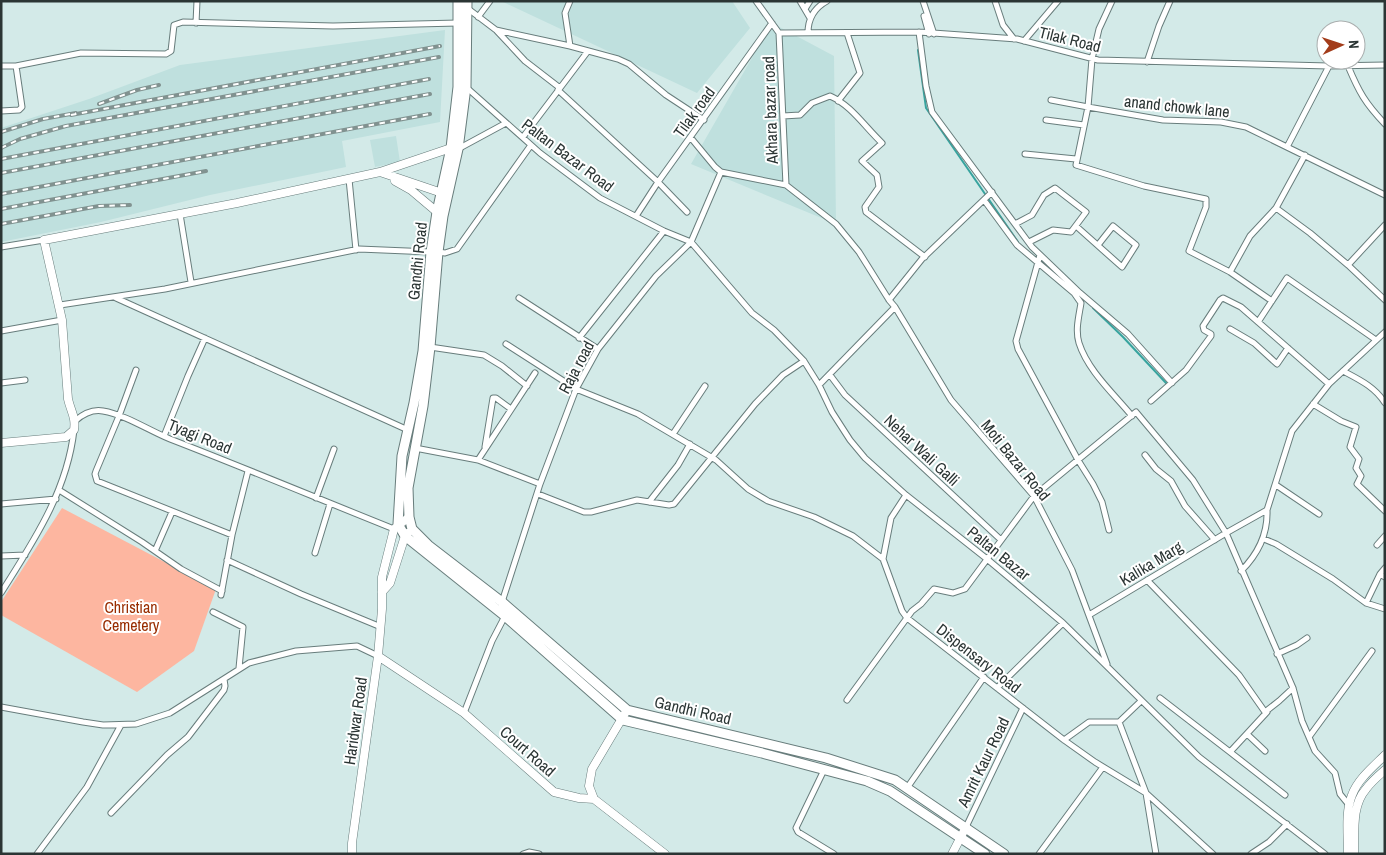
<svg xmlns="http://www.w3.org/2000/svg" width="1386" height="855" viewBox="0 0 1386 855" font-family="'Archivo Narrow',sans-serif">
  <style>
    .built { fill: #bfe0de }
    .green { fill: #fdb6a0 }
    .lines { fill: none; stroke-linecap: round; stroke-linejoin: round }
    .stream { stroke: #38a49f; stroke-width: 2 }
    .street-casing { stroke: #687d7c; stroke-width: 7 }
    .secondary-casing { stroke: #687d7c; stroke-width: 9 }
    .primary-casing { stroke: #687d7c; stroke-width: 11 }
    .street { stroke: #fff; stroke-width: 5 }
    .secondary { stroke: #fff; stroke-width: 8 }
    .primary { stroke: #fff; stroke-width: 9 }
    .rail-casing { stroke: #819290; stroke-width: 4 }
    .rail { stroke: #fff; stroke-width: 2; stroke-dasharray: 5.5; stroke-linecap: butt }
    .labels { text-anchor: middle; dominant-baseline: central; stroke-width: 4; stroke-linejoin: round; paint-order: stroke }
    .street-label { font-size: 16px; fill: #2b3534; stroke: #fff }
    .park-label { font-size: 16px; fill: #982c00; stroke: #fff }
  </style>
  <rect width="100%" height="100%" fill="#d3eae8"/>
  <!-- built -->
  <path class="built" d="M 501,1 L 732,1 L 750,28 L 697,93 Z
    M 772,23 L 834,56 L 836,224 L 691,164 Z
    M 445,30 L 440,122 L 342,141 L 346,167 L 210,195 L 101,222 L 1,242 L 1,128 L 89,99 L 180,65 Z
    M 396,136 L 400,162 L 375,167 L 370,140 Z"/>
  <!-- green -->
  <path class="green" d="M 62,508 L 216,589 L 194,651 L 137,692 L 1,615 L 1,602 Z"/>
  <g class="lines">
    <!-- stream -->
    <path class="stream" d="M 918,50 L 926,108 L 1018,242
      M 1093,308 L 1123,337 L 1166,383"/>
    <defs>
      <path id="street" d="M 756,1 L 779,33
        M 800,1 L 810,18
        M 923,1 L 934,34
        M 995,1 L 1003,25 L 1014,39
        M 1112,1 L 1099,29 L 1092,59 L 1088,107 L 1163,120 L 1221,122 L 1246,127 L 1385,195
        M 467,8 L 496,30 L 570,46 L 565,13 L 570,1
        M 805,9 L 810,1
        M 924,16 L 929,34
        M 478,17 L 490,1
        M 196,23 L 197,1
        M 497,31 L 525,61 L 560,88
        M 919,32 L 926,86 L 932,112 L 1032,247 L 1080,293 L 1128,334 L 1172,383
        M 779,33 L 919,32 L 1017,39 L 1098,60 L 1329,66 L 1385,65
        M 779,33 L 786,185
        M 808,33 C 808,19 814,8 827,1
        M 1024,41 L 1058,1
        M 570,46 L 618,59 L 629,64 L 666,95 L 704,120
        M 1147,62 L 1159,26 L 1170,1
        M 1,66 L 16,66 L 81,53 L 166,54 L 171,51 L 174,25 L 183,22 L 333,26 L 458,23
        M 1348,66 C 1359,92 1365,103 1385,124
        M 466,87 L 540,153 L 600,198 L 664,231 L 691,242 L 752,313 L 774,330 L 804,361 L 819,385 L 832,412 L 850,440 L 865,458 L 906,495 L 987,559 L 1063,623 L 1199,757 L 1325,854
        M 558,90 L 658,182 L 687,212
        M 1051,100 L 1088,107 L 1076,165 L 1144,186 L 1206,199 L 1206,207 L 1189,251 L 1230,272 L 1250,236 L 1276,208
        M 838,101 L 860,73 L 847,33
        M 1,111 L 19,110 L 22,107 L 16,66
        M 783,116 L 800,115 L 812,103 L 830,96 C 851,105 865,127 882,143 L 862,161 L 877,175 L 879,187 L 865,207 L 866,212 L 925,257
        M 1046,120 L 1084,125
        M 523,137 L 588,51
        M 691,138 L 715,167 L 721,172 L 786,185 L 836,224 L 859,252 L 889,300 L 895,307 L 951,400 L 1034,496 L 1072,570 L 1107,664
        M 1287,147 L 1329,66
        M 458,149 L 506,123
        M 1025,154 L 1076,159
        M 1305,155 L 1276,208 L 1310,233 L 1348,265 L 1385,225
        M 349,179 L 356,250
        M 984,200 L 1017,245 L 1074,293 L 1081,303 C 1079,316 1075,330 1079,343 C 1088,371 1114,394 1132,416
        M 180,214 L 191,282
        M 636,216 L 658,182 L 772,23
        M 1015,224 L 1032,215 L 1044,195 L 1055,188 L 1086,212 L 1071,232 L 1053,230 L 1029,242
        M 1076,226 L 1122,267 L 1136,245 L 1113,226 L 1098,245
        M 1,247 L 44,240
        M 438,252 L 445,253 L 457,249 L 531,145
        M 1040,255 L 1016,341 L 1018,349 L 1078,460 L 1093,484 L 1102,502 L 1109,530
        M 1348,265 L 1385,300
        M 1230,272 L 1272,301
        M 116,298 L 408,430
        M 519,298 L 598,349
        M 889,300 L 922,259 L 992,192
        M 60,305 L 165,289 L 359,249 L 431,252
        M 1258,322 L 1287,278 L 1376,340
        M 1230,329 L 1254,343 L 1277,364 L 1288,348
        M 1,331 L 62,320
        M 579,338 L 664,231
        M 506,344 L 576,389 L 638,414 L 716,460 L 748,489 L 768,501 L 814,517 L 853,536 L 883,559
        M 430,347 L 484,355 L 502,366 L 527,386
        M 136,370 L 119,416 L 96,471 L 95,474 L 97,481 L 232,535
        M 1343,371 C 1360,380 1375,387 1385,403
        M 830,375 L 845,395 L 1000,539
        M 1,383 L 25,380
        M 819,385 L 895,307
        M 1151,401 L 1186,370 L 1211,336 L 1211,334 L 1204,330 L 1203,326 L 1220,300 L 1223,298 L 1241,307 L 1329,384
        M 1313,404 L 1341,421 L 1356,427 L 1350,447 L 1359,459 L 1356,468 L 1361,476 L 1357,484 L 1385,511
        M 75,421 C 83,414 92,409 103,411 C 126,415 148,430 170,439 C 245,468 319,499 394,529
        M 673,434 L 705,386
        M 164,436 L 188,376 L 205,338
        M 485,447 L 493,398 L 496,398 L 511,409
        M 415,448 L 478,460 L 540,484
        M 1145,455 L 1156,469 L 1171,481 L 1185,506 L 1215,540
        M 478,460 L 535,373
        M 1276,485 L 1319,514
        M 59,490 L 142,542 L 181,569 L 222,591
        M 538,494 L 584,512 L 591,512 L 637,500 L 669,505 L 674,504 L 755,404 L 783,375 L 804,361
        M 906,495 L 891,518 L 883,559 L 902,611 L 907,618 L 1064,740 L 1095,762 L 1146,793 L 1213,854
        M 316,498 L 334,449
        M 649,502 L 678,465 L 690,444
        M 1,504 L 56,499
        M 1264,539 L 1276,544 L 1333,579 L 1366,603 L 1385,609
        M 1377,545 L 1385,536
        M 155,551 L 172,512
        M 315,553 L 330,504
        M 1,556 L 25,555
        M 227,560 L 301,594 L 381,627
        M 1385,568 L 1380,574 L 1385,577
        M 1241,571 C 1258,554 1268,535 1267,510
        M 1147,580 L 1239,675 L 1265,712 L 1279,701 L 1293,688
        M 1,593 C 33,542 67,492 74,430
        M 221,595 L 232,535 L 248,471
        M 502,602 L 540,484 L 576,389 L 598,349 L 656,276 L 691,242 L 721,172
        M 1366,603 L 1380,574
        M 213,612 L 243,627 L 239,668
        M 1089,615 L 1226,533 L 1267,510 L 1292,431 L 1329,384 L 1385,332
        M 1277,654 L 1297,645 L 1307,638
        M 997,688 L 1063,623
        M 1160,698 L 1230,752 L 1267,712
        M 847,700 L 912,611 L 921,604 L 934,589 L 953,593 L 965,589 L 1034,496 L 1136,412 L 1193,480 L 1226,533 L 1293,688 L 1302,721 L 1315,751 L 1335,773 L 1340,794 L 1349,805
        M 1141,701 L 1119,722 L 1146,793 L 1156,854
        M 1,707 L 83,722 L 103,725 L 136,724 L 170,713 L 249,663 L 296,651 L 357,646 L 378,656
        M 464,713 L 492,641 L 505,616
        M 1247,734 L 1265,751
        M 1309,737 L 1372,651
        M 1064,740 L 1089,722 L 1119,722
        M 1230,752 L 1285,795
        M 824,770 L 796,828 L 798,832 L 834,854
        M 907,788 L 984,677
        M 111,813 L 167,755 L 188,737 L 224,690 L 225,686 L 224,679
        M 966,827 L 1023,708
        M 37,854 L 87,787 L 121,725
        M 523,854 L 529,852 L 539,854
        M 1039,854 L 1103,767
        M 1251,854 L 1269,842 L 1287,824"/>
      <path id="secondary" d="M 380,172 L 445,194
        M 395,181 L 411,190 L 437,212
        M 1,443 L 66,437 L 74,430 C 76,417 71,412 68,399 L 62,320 L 44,240 L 237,203 L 380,172 L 451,148
        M 382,592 L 390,583 L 405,536 L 408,533
        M 378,656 L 464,713 L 554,792 L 579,798 L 594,799 L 665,854
        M 594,799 L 589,786 L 592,769 L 627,710
        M 352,854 L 352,843 L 378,656 L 382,609 L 382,577 L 394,529 L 409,517
        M 952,854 L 966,827
        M 1348,854 C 1348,835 1345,812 1352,795 C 1358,779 1373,767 1385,755
        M 1354,854 C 1355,833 1351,806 1366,789 C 1371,782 1378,776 1385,770"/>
      <path id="primary" d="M 458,1 L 458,87 L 451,148 L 437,212 L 431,252 L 423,351 L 414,403 L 402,456 L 398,524 L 405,536 L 505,616 L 623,720 L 762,753 L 867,781 L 890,791 L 985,854
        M 467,1 L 466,87 L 458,149 L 443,216 L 438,252 L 430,347 L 423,406 L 408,488 L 409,517 L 412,529 L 428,545 L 502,602 L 627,710 L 826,758 L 895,780 L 1004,854"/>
    </defs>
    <!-- street casing -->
    <use href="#street" class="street-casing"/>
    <!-- secondary casing -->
    <use href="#secondary" class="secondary-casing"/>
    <!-- primary casing -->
    <use href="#primary" class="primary-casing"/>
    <!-- street -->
    <use href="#street" class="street"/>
    <!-- secondary -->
    <use href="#secondary" class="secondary"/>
    <!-- primary -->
    <use href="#primary" class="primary"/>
    <defs>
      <path id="rail" d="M 99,104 L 137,90 L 159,85
        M 71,115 L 440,46
        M 1,132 L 43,119 L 76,113
        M 1,148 L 20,139 L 66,126 L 439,57
        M 1,159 L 429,79
        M 1,173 L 430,94
        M 1,194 L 430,114
        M 1,209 L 206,171
        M 1,224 L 99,206 L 130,205"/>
    </defs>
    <!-- rail casing -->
    <use href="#rail" class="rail-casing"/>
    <!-- rail -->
    <use href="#rail" class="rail"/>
  </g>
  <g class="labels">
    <!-- street labels -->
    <g class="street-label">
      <text transform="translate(1070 39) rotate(14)">Tilak Road</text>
      <text transform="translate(1177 106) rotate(6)">anand chowk lane</text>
      <text transform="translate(770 110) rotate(-92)">Akhara bazar road</text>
      <text transform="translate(694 112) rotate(-54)">Tilak road</text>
      <text transform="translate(568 155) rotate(37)">Paltan Bazar Road</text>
      <text transform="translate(417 261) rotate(-84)">Gandhi Road</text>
      <text transform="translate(576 367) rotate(-62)">Raja road</text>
      <text transform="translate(200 436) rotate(22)">Tyagi Road</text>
      <text transform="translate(922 450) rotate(43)">Nehar Wali Galli</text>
      <text transform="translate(1016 460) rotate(51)">Moti Bazar Road</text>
      <text transform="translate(999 553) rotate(39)">Paltan Bazar</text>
      <text transform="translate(1151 563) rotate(-31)">Kalika Marg</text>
      <text transform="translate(979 658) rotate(38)">Dispensary Road</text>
      <text transform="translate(693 710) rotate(13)">Gandhi Road</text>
      <text transform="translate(355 721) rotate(-82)">Haridwar Road</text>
      <text transform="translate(528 751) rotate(41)">Court Road</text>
      <text transform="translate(983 762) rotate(-64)">Amrit Kaur Road</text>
    </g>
    <!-- park labels -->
    <g class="park-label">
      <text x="131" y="607">Christian<tspan x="131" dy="18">Cemetery</tspan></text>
    </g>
  </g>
  <!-- border -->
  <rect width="1386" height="855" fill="none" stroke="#2b3534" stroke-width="5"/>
  <!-- north arrow -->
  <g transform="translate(1341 45) rotate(87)"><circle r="24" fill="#ffffff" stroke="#aaaeae"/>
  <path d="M0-4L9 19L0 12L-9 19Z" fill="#a33c1a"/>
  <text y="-8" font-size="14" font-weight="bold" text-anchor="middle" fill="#2b3534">N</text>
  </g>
</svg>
